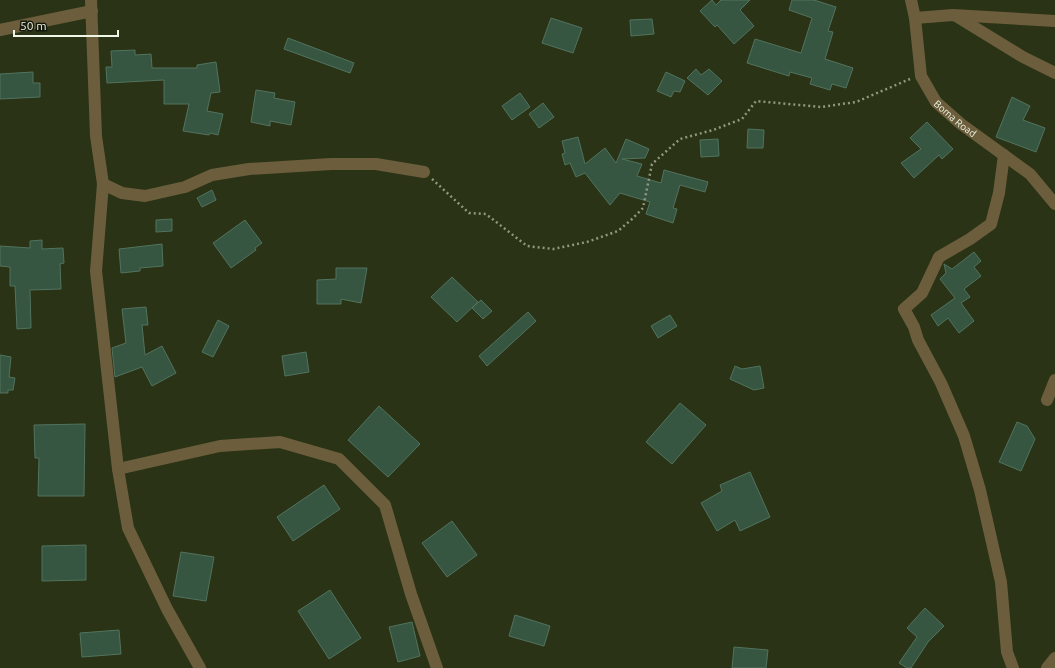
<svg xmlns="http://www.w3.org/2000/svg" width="1055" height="668" viewBox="0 0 1055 668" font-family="Ubuntu,sans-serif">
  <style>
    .building { fill: #365642; stroke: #52735e }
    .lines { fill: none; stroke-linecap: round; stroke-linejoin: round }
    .path { stroke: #909880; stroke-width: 2.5; stroke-dasharray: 2 3; stroke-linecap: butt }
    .minor { stroke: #6c5e3c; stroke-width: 12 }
    .labels { text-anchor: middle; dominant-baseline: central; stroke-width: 3.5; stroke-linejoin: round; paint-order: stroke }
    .street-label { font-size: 10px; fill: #eff6e4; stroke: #15190c }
  </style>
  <rect width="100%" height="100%" fill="#2a3315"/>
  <!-- building -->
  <path class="building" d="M 712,0 L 716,5 L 721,0 L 750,0 L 740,10 L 754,26 L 734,44 L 717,25 L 715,27 L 700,11 Z
    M 792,0 L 814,0 L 836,7 L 828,31 L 833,32 L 825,59 L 853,68 L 846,88 L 832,84 L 830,90 L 810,84 L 812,78 L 790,72 L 789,76 L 747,63 L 755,39 L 801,53 L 812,18 L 789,10 Z
    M 551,18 L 582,28 L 573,53 L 542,43 Z
    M 652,19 L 654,34 L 631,36 L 630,20 Z
    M 288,38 L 354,63 L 350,73 L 284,49 Z
    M 135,50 L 135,55 L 151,54 L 152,68 L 197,68 L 197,65 L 216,62 L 220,92 L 211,93 L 207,111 L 223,114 L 218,135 L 210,133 L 209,135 L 183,131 L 189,104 L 164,104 L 164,80 L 107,83 L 106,67 L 112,67 L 111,51 Z
    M 696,69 L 701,75 L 709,69 L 722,81 L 708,95 L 687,78 Z
    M 33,72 L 33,83 L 40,83 L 40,97 L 0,99 L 0,74 Z
    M 666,72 L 685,81 L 680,92 L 674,91 L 671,97 L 657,91 Z
    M 256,90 L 275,93 L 274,98 L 295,102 L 291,125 L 270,121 L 270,126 L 251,122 Z
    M 520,93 L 530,107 L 512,120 L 502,106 Z
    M 1012,97 L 1030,106 L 1023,120 L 1045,128 L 1036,152 L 996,137 Z
    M 543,103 L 554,117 L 539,128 L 529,114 Z
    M 927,122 L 953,149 L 942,159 L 939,155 L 914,178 L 901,163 L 921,149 L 910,138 Z
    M 748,129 L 764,130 L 763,148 L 747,148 Z
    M 578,137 L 585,164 L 605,148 L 616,163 L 626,139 L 649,149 L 645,158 L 622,159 L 642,164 L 637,176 L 661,183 L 664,170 L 708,182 L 705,192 L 680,185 L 673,208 L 677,209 L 673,223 L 646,214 L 650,202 L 620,193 L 610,205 L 585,173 L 576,177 L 570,163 L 565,165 L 562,154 L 565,153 L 562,141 Z
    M 718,139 L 719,156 L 701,157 L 700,140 Z
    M 212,190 L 216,200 L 202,207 L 197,198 Z
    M 172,219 L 172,231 L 156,232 L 156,220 Z
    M 245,220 L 262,243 L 255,248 L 256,250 L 231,268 L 213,243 Z
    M 42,240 L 42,249 L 63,248 L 64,263 L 60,264 L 61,289 L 30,290 L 31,328 L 17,329 L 15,286 L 10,286 L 10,267 L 0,266 L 0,246 L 30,248 L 30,241 Z
    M 162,244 L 163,266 L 140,268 L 140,271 L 121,273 L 119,249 Z
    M 974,252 L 981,261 L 974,267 L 981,276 L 964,289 L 970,297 L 961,303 L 974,321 L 959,333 L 948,318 L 938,326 L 931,315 L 955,298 L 940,279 L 946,273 L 944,264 L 952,269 Z
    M 336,268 L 367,268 L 361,303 L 341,299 L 341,304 L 317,304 L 317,280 L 336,279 Z
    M 452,277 L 478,302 L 457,322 L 431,297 Z
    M 481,300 L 492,311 L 483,319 L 472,308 Z
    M 146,307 L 148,325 L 142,325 L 145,355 L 162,346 L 176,373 L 152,386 L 142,367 L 115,377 L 112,348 L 126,343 L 122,309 Z
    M 528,312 L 536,321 L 487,366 L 479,356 Z
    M 670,315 L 677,326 L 658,338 L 651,326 Z
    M 218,320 L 229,326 L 213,357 L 202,352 Z
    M 306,352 L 309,372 L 285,376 L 282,356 Z
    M 0,355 L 11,357 L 9,377 L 15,378 L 13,390 L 8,390 L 8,393 L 0,393 Z
    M 735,366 L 742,369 L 760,366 L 764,388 L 754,390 L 730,379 Z
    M 680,403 L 706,425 L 672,464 L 646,442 Z
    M 379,406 L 420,444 L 388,477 L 348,440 Z
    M 1017,422 L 1027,426 L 1035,439 L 1021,471 L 999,462 Z
    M 85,424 L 84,496 L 38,496 L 39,458 L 35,458 L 34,425 Z
    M 750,472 L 770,517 L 740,531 L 735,520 L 717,531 L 701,503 L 722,491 L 720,485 Z
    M 324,485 L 340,509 L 293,541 L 277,517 Z
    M 452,521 L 477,555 L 447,577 L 422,543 Z
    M 86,545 L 86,580 L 42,581 L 42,546 Z
    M 181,552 L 214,557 L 206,601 L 173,596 Z
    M 330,590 L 361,638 L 329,659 L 298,611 Z
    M 925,608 L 944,626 L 928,642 L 911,668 L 907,668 L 899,663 L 917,637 L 907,628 Z
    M 515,615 L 550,626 L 544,646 L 509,636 Z
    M 412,622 L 420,656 L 398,662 L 389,627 Z
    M 119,630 L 121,654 L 82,657 L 80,633 Z
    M 734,647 L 768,650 L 766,668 L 732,668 Z"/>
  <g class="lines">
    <!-- path -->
    <path class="path" d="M 432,179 L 469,213 L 486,214 L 527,246 L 553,249 L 587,242 L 618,231 L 632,219 L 643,208 L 652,164 L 680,139 L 713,130 L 742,119 L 756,101 L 821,107 L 856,102 L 910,79"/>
    <!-- minor -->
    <g class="minor">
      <path d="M 91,0 L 96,136 L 103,184 L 96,271 L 118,469 L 128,528 L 167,609 L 200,668"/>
      <path id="s1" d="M 911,0 L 915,18 L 921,76 L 936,102 L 961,124 L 1030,174 L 1055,204"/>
      <path d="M 956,16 L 1023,57 L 1055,73"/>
      <path d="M 915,18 L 953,15 L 1055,21"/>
      <path d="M 0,30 L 92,11"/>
      <path d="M 1004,155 L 999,193 L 991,224 L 970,239 L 939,257 L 922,293 L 904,309 L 914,327 L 918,340 L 941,383 L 964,436 L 980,490 L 1001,582 L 1007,652 L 1013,668"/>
      <path d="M 103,184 L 122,193 L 145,196 L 185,187 L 212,175 L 249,169 L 331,164 L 376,164 L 424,172"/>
      <path d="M 1047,400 L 1055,380"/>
      <path d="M 118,469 L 220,446 L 280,442 L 339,459 L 385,505 L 411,594 L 437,668"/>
      <path d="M 1047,668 L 1055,658"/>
    </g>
  </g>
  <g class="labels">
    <!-- street labels -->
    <g class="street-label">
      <text stroke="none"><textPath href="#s1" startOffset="132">Boma Road</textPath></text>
    </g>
  </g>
  <!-- scale -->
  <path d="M14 30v6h104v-6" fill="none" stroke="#eff6e4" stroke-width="2"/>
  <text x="20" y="30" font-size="12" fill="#eff6e4" stroke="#15190c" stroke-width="3" paint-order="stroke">50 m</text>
</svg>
